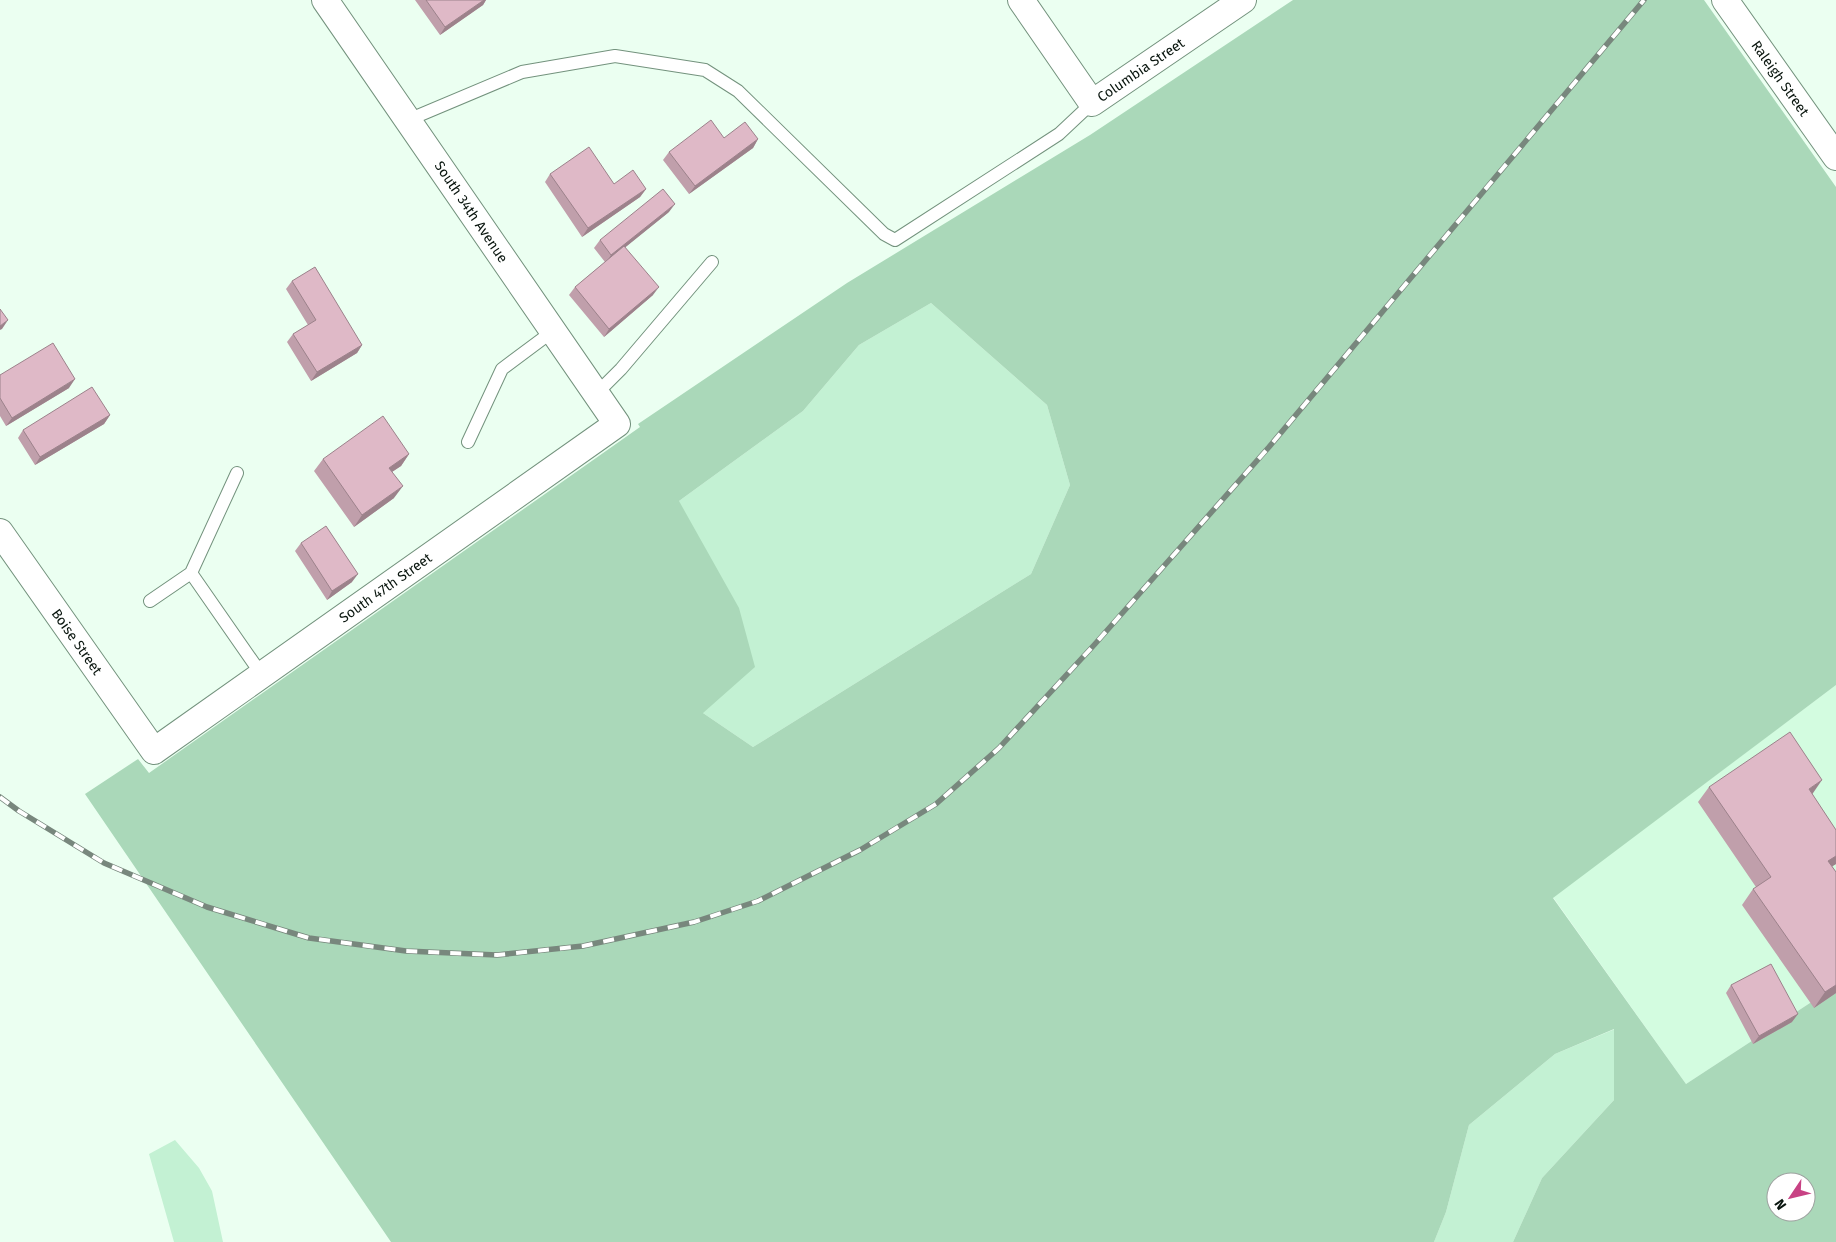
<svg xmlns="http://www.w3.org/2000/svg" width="1836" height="1242" viewBox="0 0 1836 1242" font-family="'Fira Sans',sans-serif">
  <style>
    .built { fill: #d3fce0 }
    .green { fill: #c3f1d3 }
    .forest { fill: #aad8b9; fill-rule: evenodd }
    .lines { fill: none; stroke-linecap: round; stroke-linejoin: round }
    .lane-casing { stroke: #73927d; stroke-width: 14 }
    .street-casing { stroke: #73927d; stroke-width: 28 }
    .lane { stroke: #fff; stroke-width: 12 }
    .street { stroke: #fff; stroke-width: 26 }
    .rail-casing { stroke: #78877d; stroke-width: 5.5 }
    .rail { stroke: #fff; stroke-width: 4; stroke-dasharray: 11; stroke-linecap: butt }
    .wall { fill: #c09fab }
    .shaded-wall { fill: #9c828b }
    .building { fill: #dfb9c7; stroke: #9c828b }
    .labels { text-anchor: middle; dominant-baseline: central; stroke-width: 4; stroke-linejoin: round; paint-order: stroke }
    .street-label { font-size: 14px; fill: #09150e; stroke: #fff }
  </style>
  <rect width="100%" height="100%" fill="#ebfff1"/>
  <!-- built -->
  <path class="built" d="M 1836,685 L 1836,986 L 1686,1084 L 1553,897 Z"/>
  <!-- green -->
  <path class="green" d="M 931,303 L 1047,405 L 1070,485 L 1031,574 L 753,747 L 703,713 L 679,501 L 803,411 L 859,345 Z
    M 1615,1029 L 1614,1100 L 1542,1178 L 1513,1242 L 1434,1242 L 1446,1212 L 1469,1125 L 1555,1054 Z
    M 175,1140 L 199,1168 L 212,1191 L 223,1242 L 174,1242 L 149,1154 Z"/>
  <!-- forest -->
  <path class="forest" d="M 1293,0 L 1704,0 L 1836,187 L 1836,685 L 1553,898 L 1686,1084 L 1836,986 L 1836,1242 L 1513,1242 L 1542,1178 L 1614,1100 L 1614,1029 L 1555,1054 L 1469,1125 L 1446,1212 L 1434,1242 L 391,1242 L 85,794 L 138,759 L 149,773 L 640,427 L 638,424 L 847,283 L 1090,135 ZM 931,303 L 1047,405 L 1070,485 L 1031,574 L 753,747 L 703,713 L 755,667 L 739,608 L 679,501 L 803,411 L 859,345 ZM 1776,1182 L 1806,1182 L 1806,1212 L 1776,1212 Z"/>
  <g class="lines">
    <defs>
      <path id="lane" d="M 408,120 L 522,72 L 615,56 L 705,70 L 738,91 L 884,234 L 895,240 L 1059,134 L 1092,103
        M 596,394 L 621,369 L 712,262
        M 468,442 L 502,369 L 553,331
        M 237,473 L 191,573 L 262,675
        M 150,601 L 191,573"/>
      <g id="street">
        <path id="s1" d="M 1021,0 L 1092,103 L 1243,0"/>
        <path id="s2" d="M 1725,0 L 1836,157"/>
        <path id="s3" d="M 0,532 L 154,751 L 617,424 L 325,0"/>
      </g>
    </defs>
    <!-- lane casing -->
    <use href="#lane" class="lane-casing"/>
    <!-- street casing -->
    <use href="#street" class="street-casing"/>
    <!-- lane -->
    <use href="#lane" class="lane"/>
    <!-- street -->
    <use href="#street" class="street"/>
    <defs>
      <path id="rail" d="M 0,797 L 19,811 L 104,863 L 207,907 L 309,938 L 406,951 L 497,955 L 583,946 L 694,922 L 758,901 L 860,850 L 936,804 L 999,748 L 1095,644 L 1269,447 L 1644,0"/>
    </defs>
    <!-- rail casing -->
    <use href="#rail" class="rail-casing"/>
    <!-- rail -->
    <use href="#rail" class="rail"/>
  </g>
  <!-- wall -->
  <path class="wall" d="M 415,0 L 486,0 L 483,5 L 440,35 Z
    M 724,138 L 758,139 L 753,148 L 689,194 L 663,160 L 669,152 Z
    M 550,174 L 646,189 L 640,197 L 582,237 L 545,182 Z
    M 669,212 L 625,247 L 653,295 L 604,337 L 569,295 L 575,287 L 605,262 L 594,248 L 600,240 Z
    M 292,281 L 362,345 L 357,353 L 311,381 L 287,342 L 293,334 L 308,325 L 286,289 Z
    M 0,375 L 69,388 L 6,426 L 0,416 Z
    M 110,415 L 104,424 L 35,465 L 18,438 L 23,430 Z
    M 409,454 L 401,466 L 392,472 L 394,498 L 354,527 L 314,471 L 323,459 Z
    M 301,543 L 352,582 L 327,600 L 295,551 Z
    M 1709,787 L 1812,794 L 1836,830 L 1836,864 L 1832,866 L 1836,872 L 1836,993 L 1814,1008 L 1742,905 L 1753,889 L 1756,887 L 1698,802 Z
    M 1731,985 L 1792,1022 L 1753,1044 L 1726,993 Z"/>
  <!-- shaded-wall -->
  <path class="shaded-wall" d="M 484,0 L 486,0 L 483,5 L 440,35 L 445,27 Z
    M 758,139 L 753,148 L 689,194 L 695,186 Z
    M 646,189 L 640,197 L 582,237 L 588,228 Z
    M 675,204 L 669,212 L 606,263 L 611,255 Z
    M 659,287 L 653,295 L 604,337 L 609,329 Z
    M 8,320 L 2,329 L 0,330 L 0,326 Z
    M 362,345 L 357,353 L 311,381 L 317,372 Z
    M 75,379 L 69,388 L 6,426 L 12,418 Z
    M 110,415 L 104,424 L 35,465 L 40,457 Z
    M 409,454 L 401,466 L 381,479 L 389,468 Z
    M 403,486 L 394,498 L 354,527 L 362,515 Z
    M 358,574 L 352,582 L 327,600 L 332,591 Z
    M 1822,780 L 1811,796 L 1809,789 Z
    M 1836,856 L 1836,864 L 1817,876 L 1828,861 Z
    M 1836,985 L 1836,993 L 1814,1008 L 1825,992 Z
    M 1798,1014 L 1792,1022 L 1753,1044 L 1759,1036 Z"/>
  <!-- building -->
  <path class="building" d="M 426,0 L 484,0 L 445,27 Z
    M 711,120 L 724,138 L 745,122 L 758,139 L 695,186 L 669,152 Z
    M 589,147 L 614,184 L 633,170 L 646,189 L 588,228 L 550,174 Z
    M 663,189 L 675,204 L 611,255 L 600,240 Z
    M 624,246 L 659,287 L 609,329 L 575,287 Z
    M 315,267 L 362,345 L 317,372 L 293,334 L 316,320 L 292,281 Z
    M 0,309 L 8,320 L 0,326 Z
    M 53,343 L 75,379 L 12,418 L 0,398 L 0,375 Z
    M 92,387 L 110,415 L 40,457 L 23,430 Z
    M 383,416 L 409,454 L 389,468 L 403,486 L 362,515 L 323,459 Z
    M 326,526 L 358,574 L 332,591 L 301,543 Z
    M 1790,732 L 1822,780 L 1809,789 L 1836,830 L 1836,856 L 1828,861 L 1836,872 L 1836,985 L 1825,992 L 1753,889 L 1771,877 L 1709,787 Z
    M 1771,964 L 1798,1014 L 1759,1036 L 1731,985 Z"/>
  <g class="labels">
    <!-- street labels -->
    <g class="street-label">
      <text stroke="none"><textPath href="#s1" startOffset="184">Columbia Street</textPath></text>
      <text stroke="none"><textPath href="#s2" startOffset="96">Raleigh Street</textPath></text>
      <text transform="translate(471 212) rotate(56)">South 34th Avenue</text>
      <text stroke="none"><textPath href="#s3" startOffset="551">South 47th Street</textPath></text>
      <text stroke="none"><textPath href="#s3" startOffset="134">Boise Street</textPath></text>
    </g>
  </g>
  <!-- north arrow -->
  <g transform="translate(1791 1197) rotate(235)"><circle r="24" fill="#ffffff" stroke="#9da19f"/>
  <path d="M0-4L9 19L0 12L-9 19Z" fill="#c84284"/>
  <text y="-8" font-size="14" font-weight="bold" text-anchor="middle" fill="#09150e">N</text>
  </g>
</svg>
